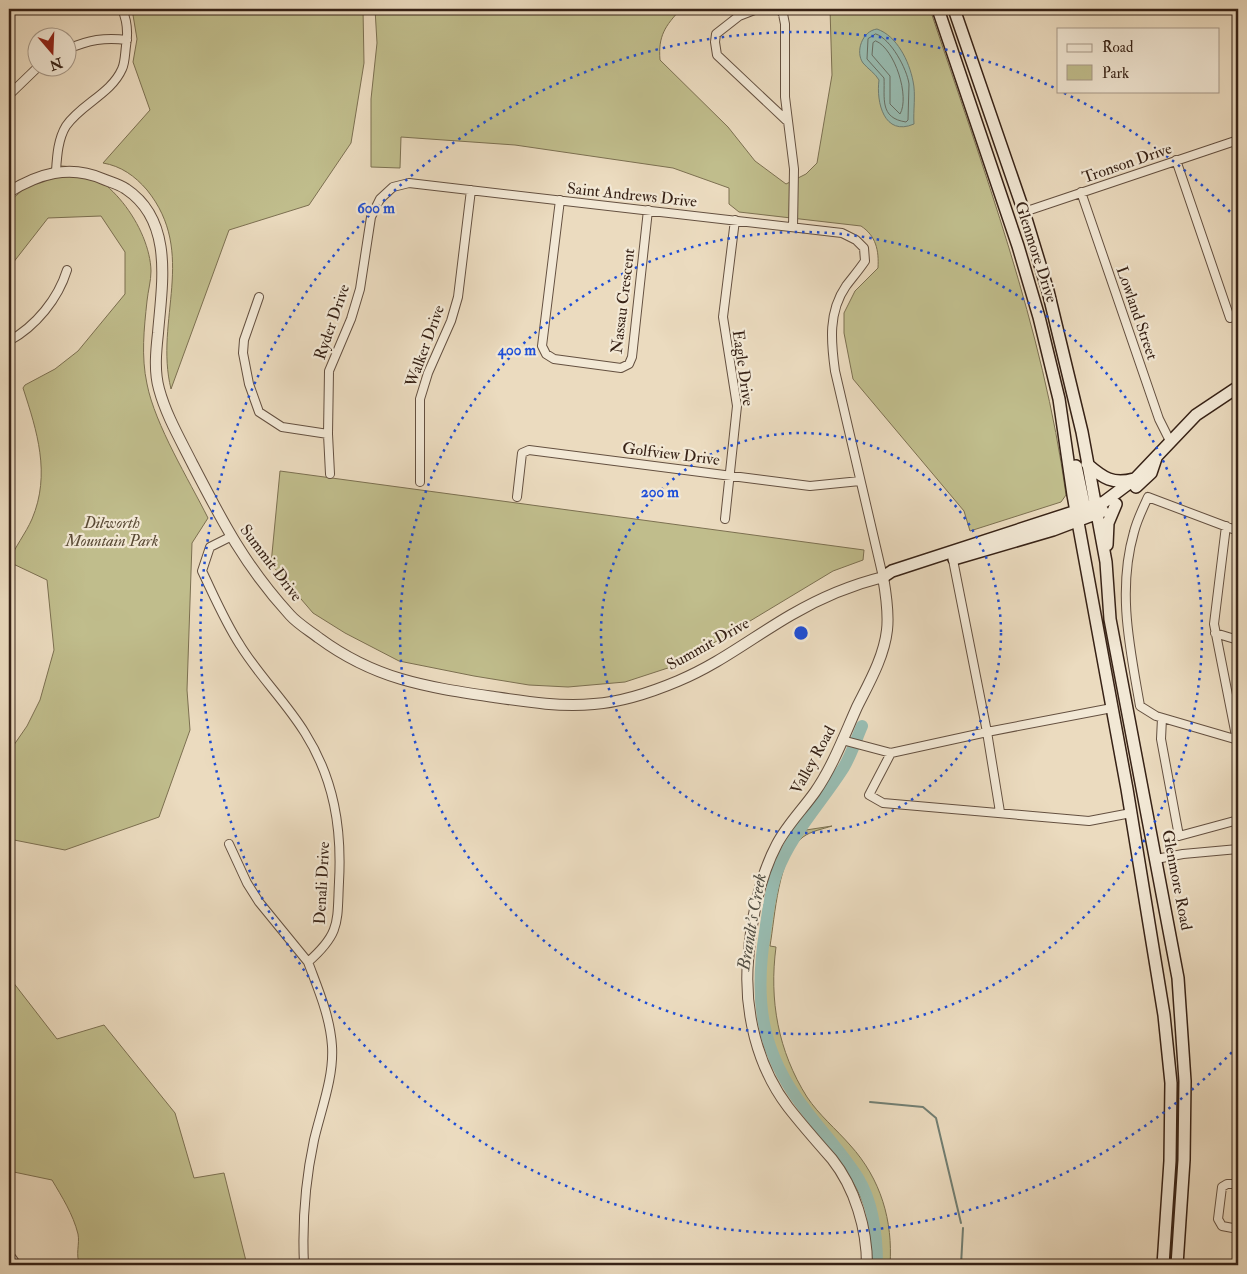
<svg xmlns="http://www.w3.org/2000/svg" width="1247" height="1274" viewBox="0 0 1247 1274" font-family="'IM FELL Double Pica',serif">
  <style>
    .green { fill: #c0bd8c; stroke: #7c7051 }
    .water { fill: #98bbb0; stroke: #717e72 }
    .lines { fill: none; stroke-linecap: round; stroke-linejoin: round }
    .shore { stroke: #686e63; stroke-width: 1 }
    .stream { stroke: #717e72; stroke-width: 2 }
    .river { stroke: #98bbb0; stroke-width: 12 }
    .minor-casing { stroke: #645040; stroke-width: 10 }
    .tertiary-casing { stroke: #645040; stroke-width: 12 }
    .secondary-casing { stroke: #372216; stroke-width: 14 }
    .minor { stroke: #f2e8d5; stroke-width: 8 }
    .tertiary { stroke: #f2e8d5; stroke-width: 10 }
    .secondary { stroke: #f2e8d5; stroke-width: 11 }
    .ring { fill: none; stroke: #1d4ed8; stroke-width: 2.5; stroke-dasharray: 2.5 5 }
    .labels { text-anchor: middle; dominant-baseline: central; stroke-width: 4.5; stroke-linejoin: round; paint-order: stroke }
    .street-label { font-size: 16px; fill: #372216; stroke: #f2e8d5 }
    .park-label { font-size: 16px; font-style: italic; fill: #594934; stroke: #f2e8d5 }
    .water-label { font-size: 18px; font-style: italic; fill: #545044; stroke: #f2e8d5 }
    .centre { fill: #1d4ed8; stroke: #f2e8d5; stroke-width: 2.5 }
    .ring-label { font-size: 15px; text-anchor: middle; font-weight: bold; fill: #1d4ed8; stroke: #f2e8d5; stroke-width: 4.5; stroke-linejoin: round; paint-order: stroke }
  </style>
  <rect width="100%" height="100%" fill="#ebdbbf"/>
  <filter id="stains"><feTurbulence type="fractalNoise" baseFrequency=".004" numOctaves="4"/><feColorMatrix values="0 0 0 0 .2 0 0 0 0 .09 0 0 0 0 .02 0 0 0 .5 -.17"/></filter>
  <radialGradient id="worn" r=".72"><stop offset=".6" stop-color="#630" stop-opacity="0"/><stop offset="1" stop-color="#630" stop-opacity=".3"/></radialGradient>
  <!-- green -->
  <path class="green" d="M 132,9 L 363,9 L 364,63 L 351,143 L 309,205 L 229,230 L 171,389 C 154,320 198,253 147,190 C 135,176 121,166 103,163 L 150,110 L 133,62 L 137,39 Z
    M 375,9 L 681,9 C 665,26 658,36 660,60 L 728,127 L 755,161 L 786,184 L 806,174 L 817,163 L 832,75 L 830,9 L 930,9 C 983,169 1043,327 1066,495 L 1061,502 L 970,531 L 964,511 L 853,379 L 844,333 L 844,313 L 855,291 L 878,268 C 879,250 876,236 861,226 L 739,212 L 729,204 L 729,188 L 673,168 L 515,145 L 401,137 L 400,168 L 371,167 L 371,99 L 377,43 Z
    M 61,166 C 107,167 150,228 151,271 C 151,281 148,291 147,301 C 144,329 141,356 147,384 C 155,425 189,480 208,518 L 192,543 L 187,690 L 190,730 L 159,817 L 65,850 L 9,839 L 9,752 L 27,726 L 40,700 L 54,650 L 47,580 L 9,562 C 14,548 26,533 32,519 C 51,474 37,431 23,388 L 25,385 L 55,369 L 78,351 L 125,294 L 125,252 L 101,216 L 48,218 L 9,268 L 9,201 C 27,189 38,169 61,166 Z
    M 280,471 L 864,550 L 863,560 L 833,571 L 677,665 L 625,682 L 568,687 L 529,685 L 474,676 L 399,661 L 345,633 L 313,613 L 271,564 Z
    M 832,826 C 823,829 811,831 803,837 C 778,855 775,917 770,946 L 776,947 C 769,1000 778,1051 807,1097 C 819,1115 836,1129 850,1145 C 881,1179 893,1221 890,1265 L 876,1265 C 875,1234 867,1205 851,1178 C 783,1087 739,1042 763,921 C 769,889 775,860 793,832 Z
    M 9,977 L 57,1039 L 104,1025 L 175,1113 L 194,1178 L 224,1173 L 247,1265 L 80,1265 C 75,1255 80,1244 78,1234 C 73,1214 62,1197 52,1180 L 9,1171 Z"/>
  <!-- water -->
  <path class="water" d="M 877,29 C 897,36 909,61 913,81 C 916,94 913,111 914,124 C 884,137 876,102 879,80 C 875,73 868,69 863,63 C 855,52 862,31 877,29 Z"/>
  <g class="lines">
    <!-- shore -->
    <path class="shore" d="M 876,34 C 891,39 907,69 909,84 C 909,96 908,108 908,120 L 906,122 C 879,118 885,98 884,78 L 867,59 L 868,39 Z
      M 876,41 C 895,49 910,97 900,114 L 890,104 L 890,76 L 872,55 L 873,43 Z"/>
    <!-- stream -->
    <path class="stream" d="M 870,1102 L 923,1107 L 936,1118 L 961,1223
      M 961,1265 L 963,1228"/>
    <!-- river -->
    <path class="river" d="M 862,726 C 856,740 851,755 844,767 C 822,802 791,834 777,872 C 770,891 768,912 765,932 C 754,1001 761,1053 805,1109 C 822,1132 843,1154 858,1178 C 874,1204 877,1236 877,1265"/>
    <defs>
      <path id="minor" d="M 757,9 L 739,16 L 716,34 L 715,42 L 717,55 L 786,120
        M 779,9 L 783,14 L 785,24 L 785,97 L 794,169 L 793,227
        M 1236,9 L 1238,16
        M 68,49 C 88,40 105,37 127,40
        M 9,95 L 38,67
        M 1176,160 L 1230,318
        M 56,171 C 57,156 58,139 66,126 C 81,104 111,94 122,69 C 125,63 125,53 126,46 C 128,34 127,20 122,9
        M 1081,192 L 1159,419 L 1170,441
        M 560,200 L 542,346 L 546,354 L 554,359 L 621,368 L 629,364 L 632,357 L 648,210
        M 1024,212 L 1238,140
        M 259,297 L 244,340 L 243,353 L 249,384 L 259,412 L 282,427 L 328,434
        M 9,341 C 36,326 58,299 67,270
        M 330,474 L 328,434 L 329,371 L 351,319 L 360,289 L 371,217 L 380,199 L 393,187 L 409,183 L 842,233 L 856,240 L 864,248 L 865,261 C 859,270 852,278 846,286 C 828,312 831,342 835,371 L 883,577
        M 420,482 L 420,399 L 428,373 L 451,321 L 458,297 L 471,190
        M 517,497 L 522,453 L 529,450 L 810,486 L 860,481
        M 725,519 L 737,406 L 723,317 L 735,220
        M 1226,526 L 1214,624 L 1238,746
        M 1238,531 L 1148,497 C 1143,508 1137,520 1134,532 C 1117,591 1130,648 1140,706 L 1156,716 L 1238,740
        M 230,537 L 210,547 L 202,571 C 214,596 225,622 240,645 C 259,676 286,702 305,733 C 334,779 342,828 339,882 C 337,922 341,933 308,962 C 318,989 330,1016 332,1046 C 334,1077 321,1110 314,1140 C 305,1182 302,1222 304,1265
        M 953,560 L 987,732 L 1112,708
        M 1215,633 L 1238,640
        M 1162,718 L 1161,739 L 1179,836 L 1238,820
        M 842,740 L 891,753 L 987,732 L 1000,812
        M 891,753 L 869,795 L 883,803 L 1089,821 L 1131,813
        M 229,844 L 247,883 L 259,902 L 308,962
        M 1156,859 L 1183,854 L 1238,849
        M 1238,1184 L 1227,1184 L 1222,1187 L 1218,1219 L 1222,1226 L 1238,1229
        M 9,1254 L 17,1265"/>
      <path id="tertiary" d="M 9,192 C 38,174 69,164 103,179 C 110,182 119,184 126,189 C 174,221 162,284 158,333 C 156,351 154,371 159,389 C 166,415 180,439 192,463 C 222,521 245,566 290,615 C 298,624 310,631 319,638 C 376,680 427,687 494,697 C 528,702 560,707 594,704 C 622,702 652,692 678,681 C 719,664 753,637 791,615 C 820,598 851,585 883,577 C 886,594 889,613 887,630 C 884,657 869,683 857,707 C 844,736 833,766 815,792 C 803,809 787,825 777,844 C 759,878 751,922 748,961 C 744,1011 757,1066 788,1107 C 802,1125 817,1142 832,1159 C 855,1188 867,1229 867,1265"/>
      <path id="secondary" d="M 938,9 L 1018,246 L 1039,317 L 1059,399 L 1073,495 L 1127,789 L 1164,1015 L 1171,1083 L 1170,1161 L 1163,1265
        M 954,9 L 1024,212 L 1048,291 L 1082,432 L 1106,562 L 1110,619 L 1178,978 L 1185,1081 L 1184,1160 L 1177,1265
        M 1087,464 C 1103,478 1113,485 1134,479
        M 1076,466 L 1084,504 L 1093,512
        M 1136,487 L 1151,473 L 1156,458
        M 1107,545 L 1108,523 L 1116,504
        M 954,559 L 1053,530 L 1103,511
        M 883,577 L 892,571 L 1104,502 L 1136,478 L 1196,415 L 1238,387"/>
    </defs>
    <!-- minor casing -->
    <use href="#minor" class="minor-casing"/>
    <!-- tertiary casing -->
    <use href="#tertiary" class="tertiary-casing"/>
    <!-- secondary casing -->
    <use href="#secondary" class="secondary-casing"/>
    <!-- minor -->
    <use href="#minor" class="minor"/>
    <!-- tertiary -->
    <use href="#tertiary" class="tertiary"/>
    <!-- secondary -->
    <use href="#secondary" class="secondary"/>
  </g>
  <!-- distance rings -->
  <g class="ring">
    <circle cx="801" cy="633" r="200"/>
    <circle cx="801" cy="633" r="401"/>
    <path d="M1237 1047A601 601 0 1 1 1055 88M1064 93A601 601 0 0 1 1237 219"/>
  </g>
  <g class="labels">
    <!-- street labels -->
    <g class="street-label">
      <text transform="translate(1127 163) rotate(-19)">Tronson Drive</text>
      <text transform="translate(632 195) rotate(6)">Saint Andrews Drive</text>
      <text transform="translate(1036 252) rotate(72)">Glenmore Drive</text>
      <text transform="translate(623 301) rotate(-83)">Nassau Crescent</text>
      <text transform="translate(1137 313) rotate(71)">Lowland Street</text>
      <text transform="translate(332 322) rotate(-71)">Ryder Drive</text>
      <text transform="translate(425 346) rotate(-70)">Walker Drive</text>
      <text transform="translate(743 368) rotate(82)">Eagle Drive</text>
      <text transform="translate(671 454) rotate(7)">Golfview Drive</text>
      <text transform="translate(271 563) rotate(53)">Summit Drive</text>
      <text transform="translate(708 644) rotate(-29)">Summit Drive</text>
      <text transform="translate(813 760) rotate(-61)">Valley Road</text>
      <text transform="translate(1177 880) rotate(79)">Glenmore Road</text>
      <text transform="translate(322 883) rotate(-87)">Denali Drive</text>
    </g>
    <!-- park labels -->
    <g class="park-label">
      <text x="112" y="523">Dilworth<tspan x="112" dy="18">Mountain Park</tspan></text>
    </g>
    <!-- water labels -->
    <g class="water-label">
      <text transform="translate(752 922) rotate(-80)">Brandt's Creek</text>
    </g>
  </g>
  <circle cx="801" cy="633" r="8" class="centre"/>
  <g class="ring-label">
    <text x="376" y="213">600 m</text>
    <text x="517" y="355">400 m</text>
    <text x="660" y="497">200 m</text>
  </g>
  <!-- margin -->
  <rect width="1247" height="1274" fill="none" stroke="#ebdbbf" stroke-width="30"/>
  <rect x="10" y="10" width="1227" height="1254" fill="none" stroke="#372216" stroke-width="2.5"/>
  <rect x="15" y="15" width="1217" height="1244" fill="none" stroke="#372216"/>
  <!-- legend -->
  <rect x="1057" y="28" width="162" height="65" fill="#f2e8d5" stroke="#a79989"/>
  <rect x="1067" y="44" width="25" height="8" fill="#f2e8d5" stroke="#a79989"/>
  <text x="1102" y="52" font-size="15" fill="#372216">Road</text>
  <rect x="1067" y="65" width="25" height="15" fill="#c0bd8c" stroke="#a79989"/>
  <text x="1102" y="78" font-size="15" fill="#372216">Park</text>
  <!-- north arrow -->
  <g transform="translate(52 52) rotate(161)"><circle r="24" fill="#f2e8d5" stroke="#a79989"/>
  <path d="M0-4L9 19L0 12L-9 19Z" fill="#8f2418"/>
  <text y="-8" font-size="14" font-weight="bold" text-anchor="middle" fill="#372216">N</text>
  </g>
  <rect width="100%" height="100%" filter="url(#stains)"/>
  <rect width="100%" height="100%" fill="url(#worn)"/>
</svg>
